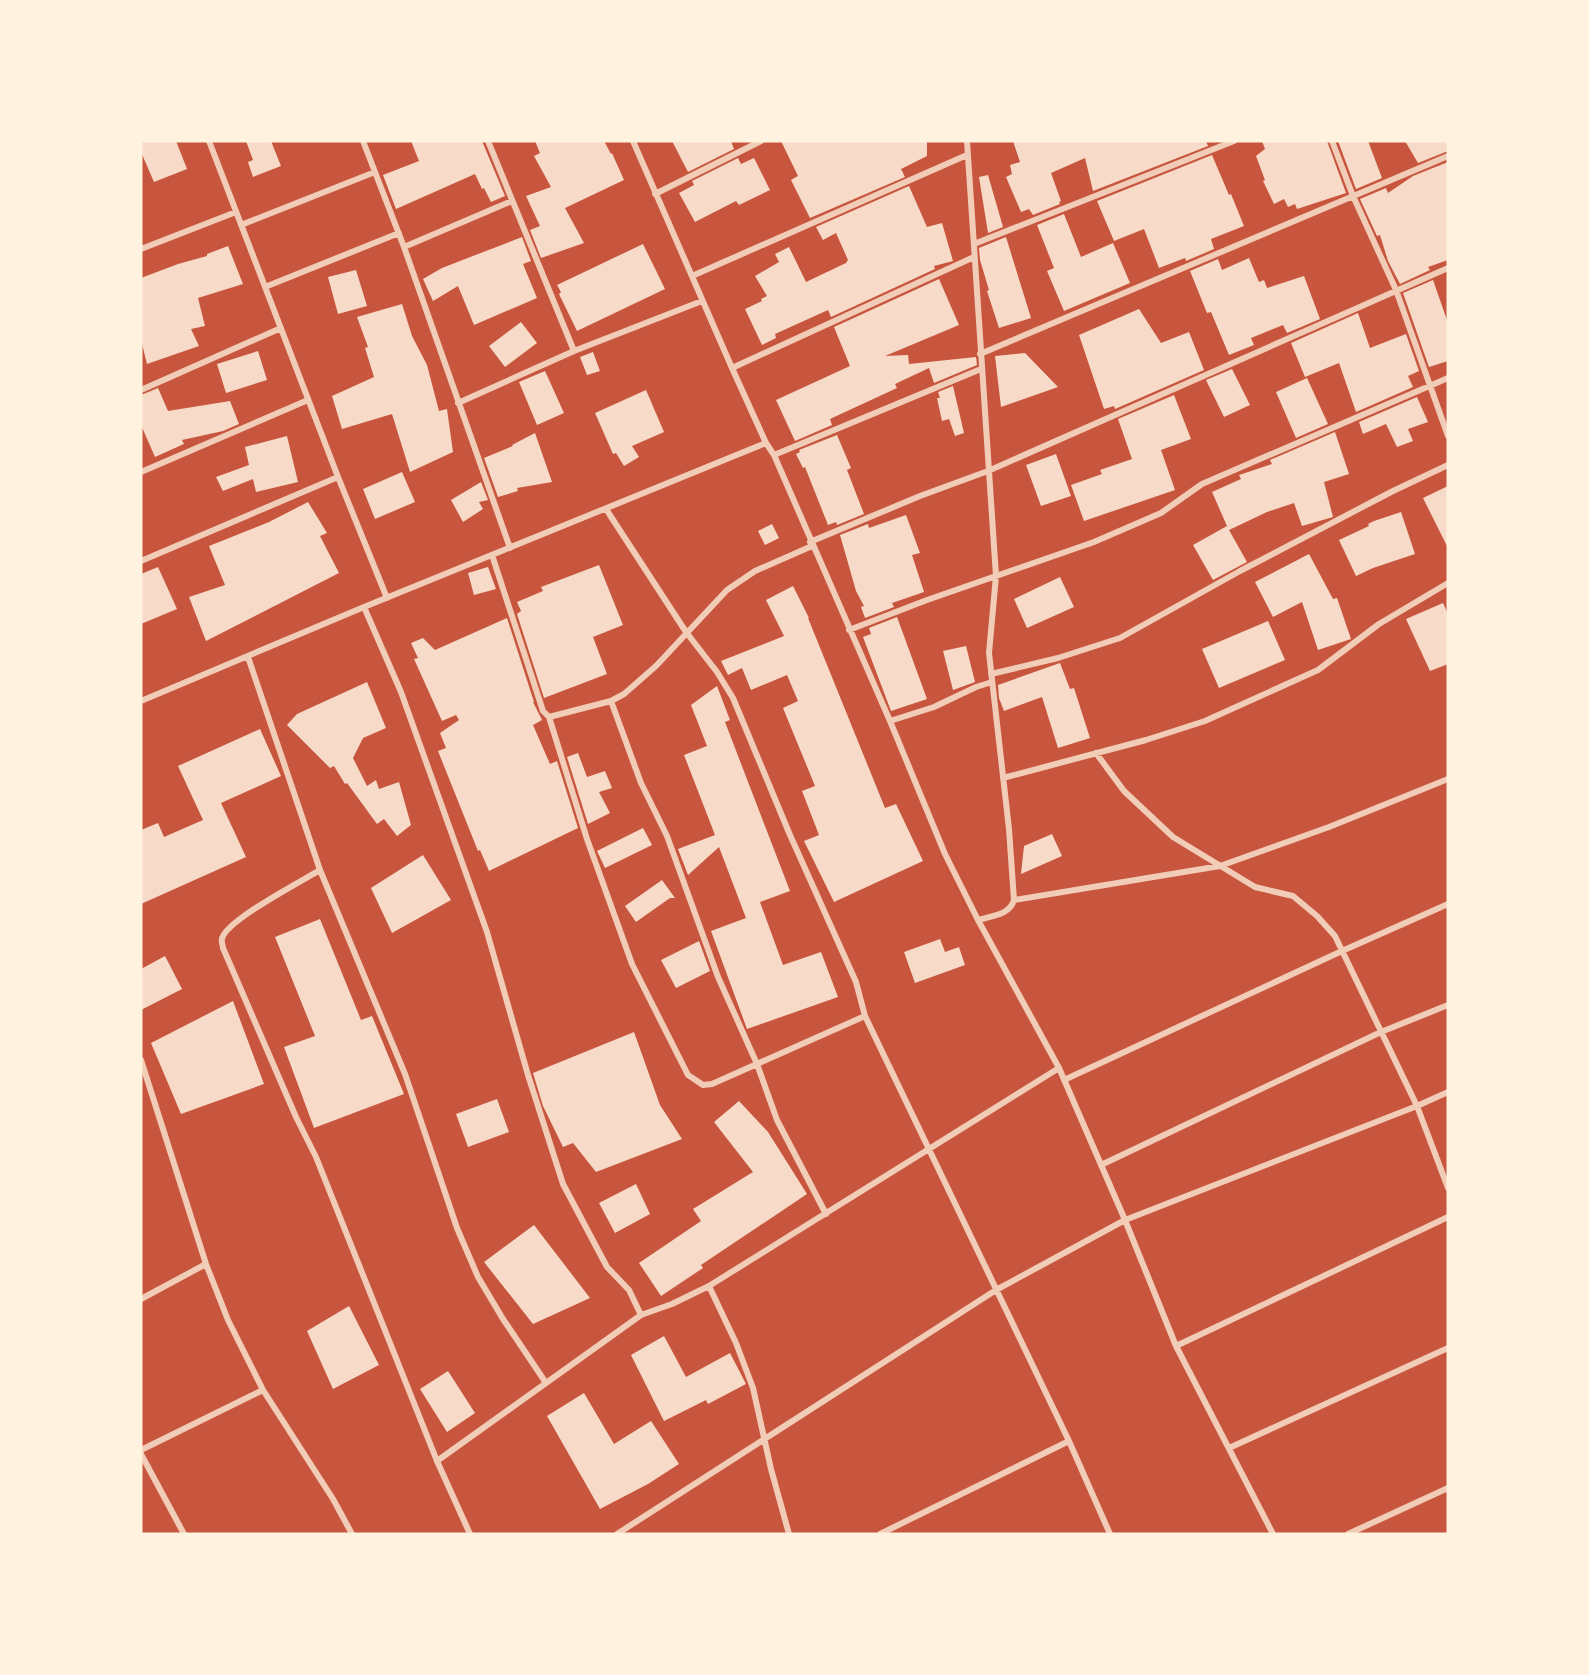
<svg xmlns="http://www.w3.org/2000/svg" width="1589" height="1675" viewBox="0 0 1589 1675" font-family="'Crimson Pro',serif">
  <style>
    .building { fill: #f7dbc8 }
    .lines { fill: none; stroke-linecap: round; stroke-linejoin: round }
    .minor { stroke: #f1ccb7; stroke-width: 6 }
  </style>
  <rect width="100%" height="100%" fill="#c8553d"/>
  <!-- building -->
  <path class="building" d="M 141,141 L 176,141 L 187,169 L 154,182 L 141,152 Z
    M 246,141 L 271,141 L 281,166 L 253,177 L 248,162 L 253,160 Z
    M 411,141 L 482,141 L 505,196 L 491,202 L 484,188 L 482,189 L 475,174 L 396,209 L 383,175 L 419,161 Z
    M 535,141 L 604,141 L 611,154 L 612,153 L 624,180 L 565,208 L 584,243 L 541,258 L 530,230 L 540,226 L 526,196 L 551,187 L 534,156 L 540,153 Z
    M 672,141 L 731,141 L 734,149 L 688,172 Z
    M 781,141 L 927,141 L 927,156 L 901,169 L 905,177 L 810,218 L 791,180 L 798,176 Z
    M 1013,141 L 1206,141 L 1208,146 L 1093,191 L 1085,158 L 1051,173 L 1061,201 L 1059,202 L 1060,204 L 1033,215 L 1029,209 L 1021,212 L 1006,177 L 1012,174 L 1010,165 L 1020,162 Z
    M 1262,141 L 1327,141 L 1346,193 L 1297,209 L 1295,204 L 1288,207 L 1284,199 L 1274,204 L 1263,181 L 1265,180 L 1256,156 L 1265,149 Z
    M 1338,141 L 1368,141 L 1382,178 L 1356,189 Z
    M 1405,141 L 1448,141 L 1448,151 L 1418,163 Z
    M 1212,155 L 1229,195 L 1231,194 L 1244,226 L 1211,239 L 1214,249 L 1186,261 L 1185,258 L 1159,268 L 1144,229 L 1114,241 L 1097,201 Z
    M 738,158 L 741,164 L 754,158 L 770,190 L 739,205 L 736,201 L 695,222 L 679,193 L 694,185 L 692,181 Z
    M 1448,162 L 1448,260 L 1428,267 L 1430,270 L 1400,284 L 1388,261 L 1380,235 L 1377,236 L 1360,199 L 1386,188 L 1388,193 L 1413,176 Z
    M 988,175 L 1003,227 L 988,233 L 979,177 Z
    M 909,186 L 927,227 L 942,223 L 953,261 L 934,266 L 935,269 L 831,317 L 828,310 L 775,334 L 776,338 L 762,345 L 745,309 L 762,301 L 761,299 L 767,296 L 755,276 L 779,262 L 775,254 L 789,247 L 806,282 L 846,263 L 848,260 L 836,233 L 823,240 L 816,227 Z
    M 1064,214 L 1081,257 L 1113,243 L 1130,283 L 1064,311 L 1047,271 L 1054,268 L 1037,225 Z
    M 522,237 L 531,261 L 523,264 L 537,298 L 474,325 L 458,286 L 433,301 L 423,279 L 442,268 Z
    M 1006,237 L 1031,318 L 999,328 L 987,291 L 989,290 L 980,260 L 979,248 Z
    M 643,244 L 665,289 L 577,331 L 559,294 L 561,292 L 557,285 Z
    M 228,246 L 243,284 L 198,298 L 205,326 L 191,329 L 199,346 L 147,364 L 141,340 L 141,278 L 178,264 L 207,256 L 207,254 Z
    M 1249,258 L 1259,282 L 1264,280 L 1267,288 L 1304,276 L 1320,319 L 1287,333 L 1283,325 L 1251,338 L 1254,345 L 1229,355 L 1211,312 L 1207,313 L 1190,271 L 1218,259 L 1222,270 Z
    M 356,270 L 367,306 L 338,314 L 328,277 Z
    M 939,279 L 959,325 L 885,356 L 908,355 L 909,364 L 976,357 L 977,365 L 934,383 L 929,368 L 895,384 L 897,388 L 830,419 L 832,425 L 795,441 L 776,400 L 850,366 L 834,327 Z
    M 1433,280 L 1448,323 L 1448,361 L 1429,367 L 1403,293 Z
    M 402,304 L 412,336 L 427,365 L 439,411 L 447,409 L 453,452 L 410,472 L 392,414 L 342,429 L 332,396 L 374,377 L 365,348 L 368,347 L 357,317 Z
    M 1139,309 L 1161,343 L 1189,332 L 1204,370 L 1115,409 L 1114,406 L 1104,409 L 1079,335 Z
    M 1358,313 L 1370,348 L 1406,334 L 1419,371 L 1408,376 L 1413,387 L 1356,412 L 1339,363 L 1305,377 L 1291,343 Z
    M 521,322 L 537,343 L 505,367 L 489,346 Z
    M 258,351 L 267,380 L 226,393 L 217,364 Z
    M 593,352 L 600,371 L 587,375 L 580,357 Z
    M 1025,353 L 1058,387 L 1001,407 L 995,356 Z
    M 1232,369 L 1250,405 L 1224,417 L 1206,380 Z
    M 545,371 L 564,413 L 537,425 L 519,382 Z
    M 1307,378 L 1328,424 L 1296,438 L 1276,392 Z
    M 953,386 L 964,433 L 955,436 L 949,419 L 942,421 L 937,398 L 940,398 L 938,392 Z
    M 158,388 L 168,411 L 230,401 L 239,424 L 223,431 L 182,440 L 184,444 L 155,457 L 141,425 L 141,395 Z
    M 646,390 L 664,432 L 632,446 L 639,457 L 624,466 L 616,453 L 613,454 L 595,413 Z
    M 1174,395 L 1191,439 L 1161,450 L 1175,490 L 1084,521 L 1071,485 L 1102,474 L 1100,470 L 1132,459 L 1118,419 Z
    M 1417,397 L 1428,422 L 1408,429 L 1413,441 L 1397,447 L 1386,424 L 1363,434 L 1359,422 Z
    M 1335,432 L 1349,474 L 1324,482 L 1333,517 L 1302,526 L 1294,503 L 1267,512 L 1229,530 L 1247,562 L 1213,580 L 1193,545 L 1227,526 L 1212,492 L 1241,479 L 1239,475 L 1272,464 L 1270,460 Z
    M 535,433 L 552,482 L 517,488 L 518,491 L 498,497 L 484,458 L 513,446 L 512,445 Z
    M 837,435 L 851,468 L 847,470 L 864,514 L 837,525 L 836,522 L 828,525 L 805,467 L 803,468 L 796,454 L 800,452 L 799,450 Z
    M 287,436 L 298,482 L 256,492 L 253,479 L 223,491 L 216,477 L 249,465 L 245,447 Z
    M 1056,454 L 1071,496 L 1041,506 L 1026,465 Z
    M 402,472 L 415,502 L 375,519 L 363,489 Z
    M 481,482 L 488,500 L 479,502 L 483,509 L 463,522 L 451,500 Z
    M 1448,486 L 1448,548 L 1423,498 Z
    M 308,502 L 327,533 L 320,536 L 339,573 L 206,641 L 189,597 L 225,585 L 209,546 L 269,522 Z
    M 1401,512 L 1415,554 L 1373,568 L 1356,576 L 1339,540 L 1369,526 L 1368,524 L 1374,521 Z
    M 906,515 L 920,553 L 912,555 L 924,592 L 892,603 L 894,607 L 865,618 L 861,607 L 864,606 L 856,591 L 840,535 L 868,524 L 869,528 Z
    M 772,524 L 779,538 L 765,545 L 758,531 Z
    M 1309,554 L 1333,599 L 1337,598 L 1351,639 L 1318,650 L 1302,602 L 1273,617 L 1255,582 Z
    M 599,565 L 623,625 L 593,637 L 607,674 L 544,698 L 517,614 L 521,611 L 517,602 L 543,591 L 541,587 Z
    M 158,567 L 177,609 L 141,624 L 141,574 Z
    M 488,567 L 496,589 L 474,595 L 468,573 Z
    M 1060,577 L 1074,607 L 1027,628 L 1014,599 Z
    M 793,586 L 809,618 L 808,618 L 885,808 L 896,804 L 923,861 L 834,902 L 804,841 L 819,835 L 802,791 L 815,786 L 783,708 L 798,701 L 787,675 L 751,690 L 742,668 L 728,675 L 721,661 L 784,636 L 766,600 Z
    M 1443,603 L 1448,614 L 1448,664 L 1430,671 L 1406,619 Z
    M 897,617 L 927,699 L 891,711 L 863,637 L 871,634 L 869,628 Z
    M 507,618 L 534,702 L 533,702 L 542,720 L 533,725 L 550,764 L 557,761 L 578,828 L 489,871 L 480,850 L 478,851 L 438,751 L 446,748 L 440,733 L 459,720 L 456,715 L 442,721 L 414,659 L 418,658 L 411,643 L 423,638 L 435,650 Z
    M 1268,621 L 1285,660 L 1219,688 L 1202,649 Z
    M 966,646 L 975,682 L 953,690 L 943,651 Z
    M 1060,663 L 1070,689 L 1074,688 L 1090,738 L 1058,748 L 1042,697 L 1004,711 L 999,698 L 998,685 Z
    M 367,682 L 386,728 L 363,738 L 353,758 L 367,786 L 376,780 L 379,789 L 399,782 L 411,825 L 397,836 L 384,819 L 377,824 L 347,783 L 345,784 L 334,766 L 330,768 L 287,725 L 297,714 Z
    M 717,686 L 730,720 L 725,722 L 790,891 L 760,902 L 783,965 L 821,952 L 838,997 L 747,1029 L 711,931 L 746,918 L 719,847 L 688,875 L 678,849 L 715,835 L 684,755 L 707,746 L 691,705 Z
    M 260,729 L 281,776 L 221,803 L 246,857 L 141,904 L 141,830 L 158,823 L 164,837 L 203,820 L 178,766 Z
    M 578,753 L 587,777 L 605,771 L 612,788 L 599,792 L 610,813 L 588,824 L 567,757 Z
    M 643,828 L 652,845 L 605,868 L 597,851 Z
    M 1052,834 L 1062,856 L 1021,874 L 1024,846 Z
    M 423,855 L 451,900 L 392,933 L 371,888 Z
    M 662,880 L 675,898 L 670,898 L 636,922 L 625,906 Z
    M 320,919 L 361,1020 L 372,1016 L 404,1094 L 314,1128 L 284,1047 L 315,1036 L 275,937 Z
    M 940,939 L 945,952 L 959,947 L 965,965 L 915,983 L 904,952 Z
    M 699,941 L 710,971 L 676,988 L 661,960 Z
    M 165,956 L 182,989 L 141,1010 L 141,969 Z
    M 233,1001 L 264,1084 L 181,1114 L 151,1043 Z
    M 634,1032 L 660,1105 L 682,1139 L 596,1172 L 573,1143 L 563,1147 L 543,1106 L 533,1073 Z
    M 497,1099 L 509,1132 L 468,1147 L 456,1114 Z
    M 739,1101 L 768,1132 L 807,1194 L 701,1265 L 703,1268 L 661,1296 L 639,1263 L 701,1221 L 693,1209 L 753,1172 L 714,1122 Z
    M 636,1184 L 650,1214 L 615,1233 L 599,1203 Z
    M 534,1225 L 590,1298 L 533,1324 L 484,1262 Z
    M 349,1306 L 379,1365 L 333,1389 L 307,1331 Z
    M 664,1336 L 686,1377 L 730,1353 L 746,1384 L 708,1404 L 706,1400 L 664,1421 L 631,1355 Z
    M 448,1371 L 475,1413 L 447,1432 L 420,1389 Z
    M 584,1393 L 614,1444 L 651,1421 L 679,1464 L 648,1484 L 600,1509 L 547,1416 Z"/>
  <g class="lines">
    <!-- minor -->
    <path class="minor" d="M 209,141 L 338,477 L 387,598
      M 363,141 L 404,247 L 510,548
      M 488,141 L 574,351 L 702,301
      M 633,141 L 732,368 L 766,443 L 774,455 L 890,721 L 945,854 L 978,920 L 1059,1068 L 1125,1220 L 1176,1346 L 1273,1534
      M 967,141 L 996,576 L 989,653 L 1009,829 L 1014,900 C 1010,915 991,916 978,920
      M 1332,141 L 1353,196 L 1396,290 L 1448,436
      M 655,194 L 761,141
      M 241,225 L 375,172
      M 974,244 L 1234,141
      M 404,247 L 512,201
      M 141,249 L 236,212
      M 692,276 L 967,155
      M 265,287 L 399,233
      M 980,354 L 1448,156
      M 732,368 L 974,257
      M 141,390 L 281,328
      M 458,403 L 574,351
      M 774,455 L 981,369
      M 141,472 L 308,400
      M 606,509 L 686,632 L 717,672 L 733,698 L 790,835 L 856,982 L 865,1016 L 1069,1441 L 1110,1534
      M 810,542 L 920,496 L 988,471 L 1448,268
      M 492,555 L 543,711 L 549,717 L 611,701 L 624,694 L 656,666 L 727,590 L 755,571 L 812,546
      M 141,561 L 338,477
      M 364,607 L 401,692 L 487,932 L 528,1075 L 563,1184 L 607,1267 L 629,1290 L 641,1315
      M 849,630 L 927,600 L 1094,542 L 1161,513 L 1202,484 L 1448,378
      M 248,657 L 320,870 L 405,1074 L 457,1228 L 478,1277 L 503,1319 L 546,1383
      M 991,674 L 1058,658 L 1120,638 L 1240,571 L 1393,491 L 1448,465
      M 141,701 L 364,607 L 766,443
      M 611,701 L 641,783 L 667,836 L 718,977 L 757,1064 L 777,1120 L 826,1214
      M 549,717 L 587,839 L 632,964 L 688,1075 L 703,1085 L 712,1084 L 865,1016
      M 890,721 L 934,707 L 976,687 L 992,682
      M 1096,753 L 1124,791 L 1173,837 L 1255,887 L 1293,896 L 1317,916 L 1335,936 L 1417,1106 L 1448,1188
      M 1003,778 L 1146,740 L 1205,721 L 1318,670 L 1379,624 L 1448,583
      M 320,870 C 302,881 225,921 222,939 C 221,942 223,945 223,948 L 296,1117 L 316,1157 L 437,1461 L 641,1315 L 672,1304 L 709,1286 L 1059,1068
      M 1014,900 L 1220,866 L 1329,827 L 1448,779
      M 141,1060 L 206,1264 L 228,1320 L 263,1390 L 333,1499 L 352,1534
      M 1064,1080 L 1342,951 L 1448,904
      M 1101,1165 L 1381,1032 L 1448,1005
      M 709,1286 L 736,1343 L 753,1388 L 771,1469 L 789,1534
      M 141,1299 L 206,1264
      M 1176,1346 L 1448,1217
      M 1229,1448 L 1448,1348
      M 141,1450 L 263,1390
      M 141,1454 L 184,1534
      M 437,1461 L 470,1534
      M 617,1534 L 996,1290 L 1125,1220 L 1417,1106 L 1448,1092
      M 880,1534 L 1069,1441
      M 1348,1534 L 1448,1488"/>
  </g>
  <!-- border -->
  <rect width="1589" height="1675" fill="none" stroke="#fff3e0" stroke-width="285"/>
</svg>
